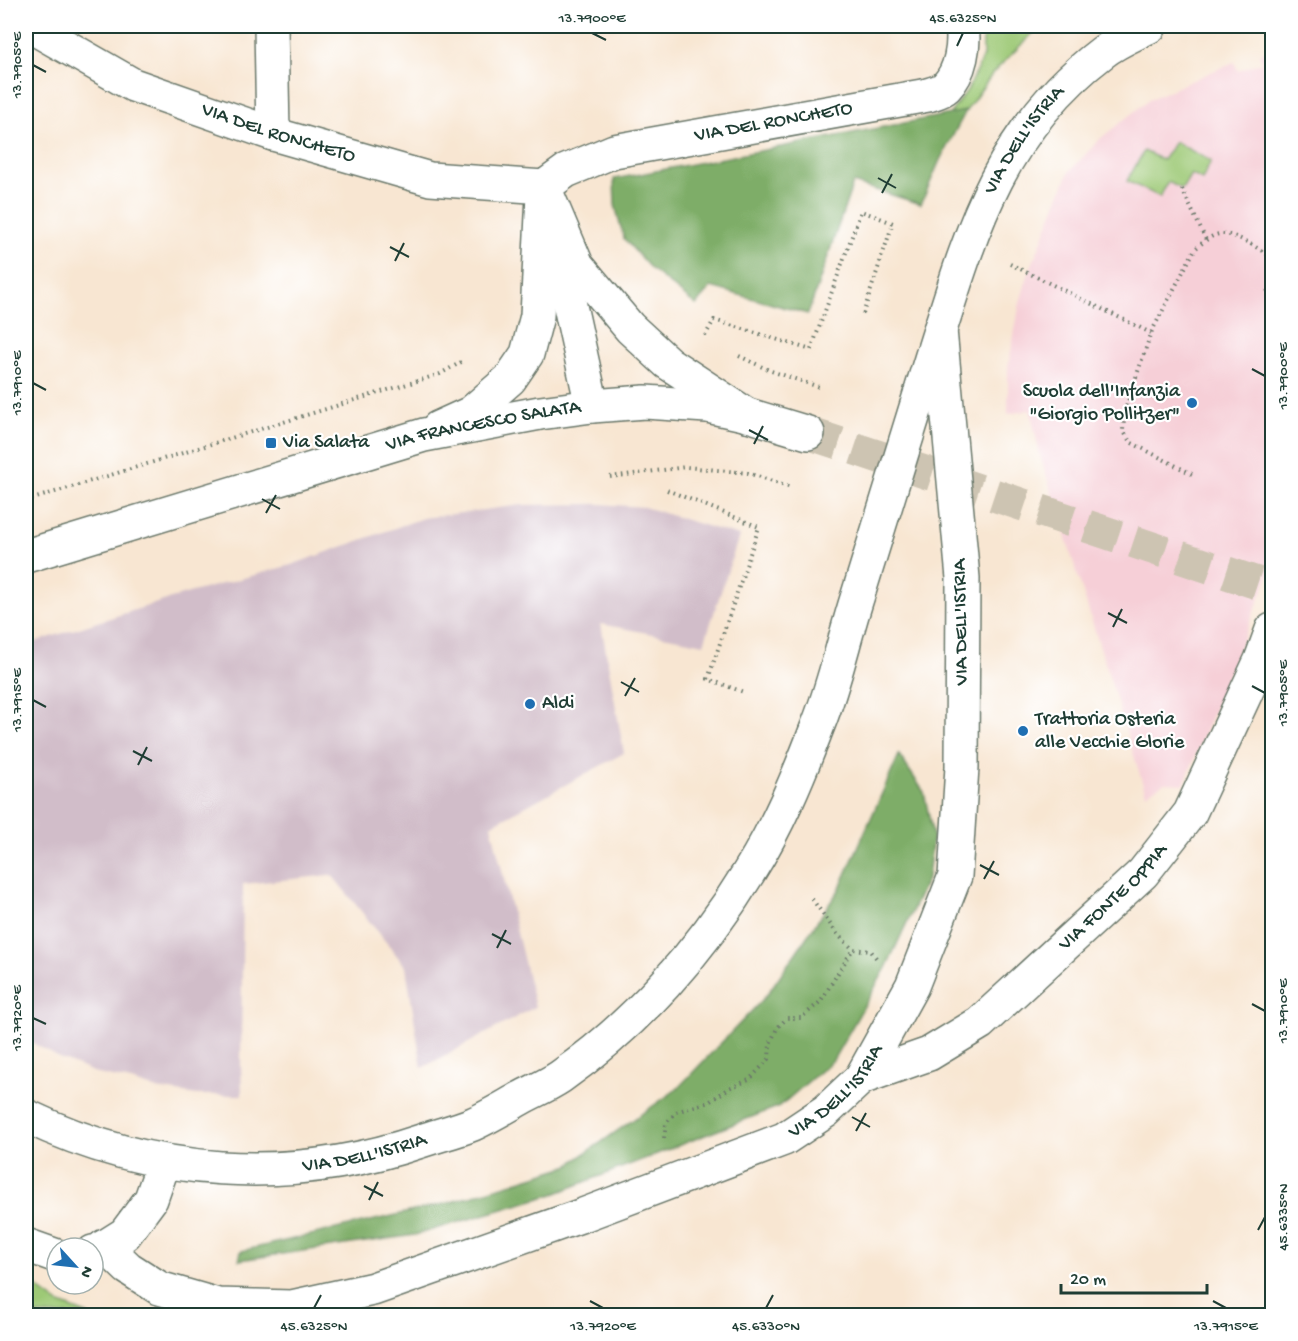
<svg xmlns="http://www.w3.org/2000/svg" width="1298" height="1341" viewBox="0 0 1298 1341" font-family="'Gochi Hand',sans-serif">
  <style>
    .built { fill: #f6cfd7 }
    .industrial { fill: #d1bdc9 }
    .green { fill: #9dc976; stroke: #5e8355; stroke-width: 1.5 }
    .forest { fill: #7ead67; stroke: #4e754e; stroke-width: 1.5 }
    .lines { fill: none; stroke-linecap: round; stroke-linejoin: round }
    .primary-tunnel { stroke: #cdc4b2; stroke-width: 33; stroke-dasharray: 33 16; stroke-linecap: butt }
    .minor-casing { stroke: #6b786b; stroke-width: 36 }
    .tertiary-casing { stroke: #6b786b; stroke-width: 36 }
    .secondary-casing { stroke: #6b786b; stroke-width: 36 }
    .primary-casing { stroke: #6b786b; stroke-width: 36 }
    .path { stroke: #6b786b; stroke-width: 4; stroke-dasharray: 1.5 4.5; stroke-linecap: butt }
    .minor { stroke: #fff; stroke-width: 33 }
    .tertiary { stroke: #fff; stroke-width: 33 }
    .secondary { stroke: #fff; stroke-width: 33 }
    .primary { stroke: #fff; stroke-width: 33 }
    .ticks { fill: none; stroke: #1f3d34; stroke-width: 2 }
    .poi-dot { fill: #1f6fb2; stroke: #fff; stroke-width: 2 }
    .labels { text-anchor: middle; dominant-baseline: central; stroke-width: 4.5; stroke-linejoin: round; paint-order: stroke }
    .street-label { font-size: 20px; fill: #1f3d34; stroke: #fff }
    .poi-label { font-size: 20px; fill: #1f3d34; stroke: #fff; text-anchor: start }
    .neatline { fill: none; stroke: #1f3d34; stroke-width: 2 }
    .ticks-label { font-size: 15px; text-anchor: middle; fill: #1f3d34 }
  </style>
  <rect width="100%" height="100%" fill="#fff"/>
  <filter id="ink" filterUnits="userSpaceOnUse"><feTurbulence type="fractalNoise" baseFrequency=".0167" numOctaves="2"/><feDisplacementMap in="SourceGraphic" scale="12" xChannelSelector="R" yChannelSelector="G"/><feConvolveMatrix kernelMatrix="1 2 1 2 8 2 1 2 1" color-interpolation-filters="sRGB"/></filter>
  <filter id="wash" filterUnits="userSpaceOnUse"><feTurbulence type="fractalNoise" baseFrequency=".008" numOctaves="4" result="noise"/><feDisplacementMap in="SourceGraphic" scale="24" xChannelSelector="R" yChannelSelector="G"/><feGaussianBlur stdDeviation="1.35" result="paint"/><feColorMatrix in="noise" values="0 0 0 0 0 0 0 0 0 0 0 0 0 0 0 0 0 1.4 0 .05"/><feComposite in="paint" operator="in"/></filter>
  <g filter="url(#wash)">
    <rect width="100%" height="100%" fill="#f8e6d2"/>
    <!-- built -->
    <path class="built" d="M 1272,49 L 1272,568 L 1184,784 L 1164,783 L 1146,794 L 1040,455 L 1030,410 L 1008,414 L 1008,368 L 1020,302 L 1029,272 L 1069,172 L 1101,138 L 1150,99 L 1234,62 L 1238,71 L 1262,62 L 1259,54 Z"/>
    <!-- industrial -->
    <path class="industrial" d="M 598,504 L 644,507 L 739,536 L 704,644 L 601,624 L 624,753 L 491,825 L 535,1007 L 422,1068 L 406,967 L 332,875 L 243,884 L 241,1062 L 242,1095 L 197,1095 L 156,1089 L 131,1081 L 98,1074 L 61,1059 L 26,1039 L 26,645 L 185,594 L 291,565 L 423,518 L 522,505 Z"/>
    <!-- green -->
    <path class="green" d="M 983,26 L 1040,26 L 993,73 L 966,111 L 949,115 L 968,89 L 983,56 Z
      M 1175,142 L 1211,161 L 1202,180 L 1191,174 L 1182,189 L 1168,182 L 1160,197 L 1127,181 L 1144,151 L 1163,160 Z
      M 26,1280 L 58,1303 L 89,1315 L 26,1315 Z"/>
    <!-- forest -->
    <path class="forest" d="M 966,111 L 940,160 L 921,204 L 853,183 L 808,314 L 711,287 L 696,305 L 651,269 L 624,239 L 615,205 L 614,179 Z
      M 899,755 L 924,792 L 933,836 L 928,877 L 886,968 L 833,1060 L 780,1106 L 554,1194 L 415,1235 L 239,1260 L 241,1251 L 448,1203 L 567,1166 L 677,1089 L 766,996 L 839,890 Z"/>
  </g>
  <g filter="url(#ink)">
    <g class="lines">
      <!-- primary-tunnel -->
      <path class="primary-tunnel" d="M 808,433 L 1272,588"/>
      <defs>
        <g id="minor">
          <path id="s1" d="M 30,26 L 133,85 L 273,134 L 430,179 L 544,187 L 566,171 L 614,151 L 928,95 C 934,93 942,91 946,87 C 961,72 965,45 962,26"/>
          <path d="M 271,26 L 273,134"/>
          <path d="M 544,187 L 577,265 L 630,328 L 668,363 L 747,415"/>
          <path d="M 556,242 L 592,406"/>
          <path d="M 438,428 L 471,413 L 510,379 L 527,354 L 537,316 L 543,195"/>
          <path id="s2" d="M 861,1078 L 929,1054 L 980,1023 L 1143,873 L 1190,813 L 1261,660 L 1272,630"/>
          <path id="s3" d="M 105,1246 L 128,1268 L 159,1288 L 218,1305 L 291,1307 L 373,1289 L 583,1215 L 784,1139 L 826,1111 L 861,1078 L 912,986 L 955,876 L 962,767 L 963,578 L 940,330"/>
        </g>
        <path id="tertiary" d="M 26,1245 L 57,1256
          M 93,1252 L 98,1251 L 125,1234 L 151,1199 L 164,1162"/>
        <g id="secondary">
          <path id="s4" d="M 26,1116 C 151,1176 289,1186 421,1141 C 438,1135 456,1131 473,1124 C 489,1117 505,1107 521,1098 C 534,1091 548,1085 560,1077 C 636,1024 701,951 749,872 C 778,826 799,775 818,725 C 835,683 844,638 858,595 C 882,517 906,440 930,362 C 969,239 995,134 1103,52 C 1117,41 1135,34 1150,26"/>
        </g>
        <g id="primary">
          <path id="s5" d="M 26,556 L 424,435 L 540,413 L 592,406 L 645,402 L 707,406 L 748,415 L 808,433"/>
        </g>
      </defs>
      <!-- minor casing -->
      <use href="#minor" class="minor-casing"/>
      <!-- tertiary casing -->
      <use href="#tertiary" class="tertiary-casing"/>
      <!-- secondary casing -->
      <use href="#secondary" class="secondary-casing"/>
      <!-- primary casing -->
      <use href="#primary" class="primary-casing"/>
      <!-- path -->
      <path class="path" d="M 1182,189 L 1206,240
        M 1010,264 L 1151,333
        M 1267,292 L 1272,283
        M 705,336 L 714,320 L 811,350 L 861,211 L 893,223 L 863,314
        M 739,356 L 771,371 L 822,388
        M 1192,474 L 1130,442 L 1123,430 L 1125,410 L 1151,333 L 1195,249 C 1202,243 1211,235 1220,234 C 1237,233 1258,249 1272,257
        M 610,477 L 686,467 L 748,473 L 791,487
        M 667,490 L 759,527 L 708,679 L 746,693
        M 26,501 L 440,374 L 463,361
        M 812,899 L 838,935 L 853,949 L 871,951 L 877,959
        M 664,1138 L 666,1124 L 676,1112 L 709,1102 L 729,1088 L 749,1080 L 769,1059 L 770,1044 L 777,1028 L 787,1018 L 801,1018 L 820,1002 L 853,949"/>
      <!-- minor -->
      <use href="#minor" class="minor"/>
      <!-- tertiary -->
      <use href="#tertiary" class="tertiary"/>
      <!-- secondary -->
      <use href="#secondary" class="secondary"/>
      <!-- primary -->
      <use href="#primary" class="primary"/>
    </g>
  </g>
  <!-- ticks -->
  <path class="ticks" d="M 592,33 L 606,40M 957,46 L 963,33M 33,65 L 46,72M 878,178 L 896,188M 882,193 L 892,174M 390,247 L 409,257M 395,261 L 404,243M 1252,369 L 1265,376M 33,383 L 46,390M 749,430 L 768,440M 754,444 L 763,426M 262,499 L 280,509M 266,513 L 276,495M 1108,613 L 1127,623M 1113,627 L 1122,609M 621,682 L 639,692M 1252,686 L 1265,693M 625,696 L 635,678M 33,700 L 46,707M 133,751 L 152,761M 138,765 L 147,747M 980,865 L 999,875M 984,879 L 994,861M 492,934 L 511,944M 497,948 L 506,930M 1252,1004 L 1265,1011M 33,1018 L 46,1024M 852,1117 L 870,1127M 856,1131 L 866,1113M 364,1186 L 383,1196M 369,1200 L 378,1182M 1258,1230 L 1265,1217M 590,1301 L 603,1308M 1213,1301 L 1226,1308M 314,1308 L 321,1295M 766,1308 L 773,1295"/>
  <!-- markers -->
  <g class="poi-dot">
    <circle cx="1192" cy="403" r="6"/>
    <rect x="265" y="437" width="12" height="12" rx="3"/>
    <circle cx="530" cy="704" r="6"/>
    <circle cx="1023" cy="731" r="6"/>
  </g>
  <g class="labels">
    <!-- street labels -->
    <g class="street-label">
      <text stroke="none"><textPath href="#s1" startOffset="786">VIA DEL RONCHETO</textPath></text>
      <text stroke="none"><textPath href="#s1" startOffset="272">VIA DEL RONCHETO</textPath></text>
      <text stroke="none"><textPath href="#s4" startOffset="1626">VIA DELL'ISTRIA</textPath></text>
      <text stroke="none"><textPath href="#s5" startOffset="476">VIA FRANCESCO SALATA</textPath></text>
      <text transform="translate(962 622) rotate(-91)">VIA DELL'ISTRIA</text>
      <text stroke="none"><textPath href="#s2" startOffset="315">VIA FONTE OPPIA</textPath></text>
      <text stroke="none"><textPath href="#s3" startOffset="796">VIA DELL'ISTRIA</textPath></text>
      <text stroke="none"><textPath href="#s4" startOffset="348">VIA DELL'ISTRIA</textPath></text>
    </g>
    <!-- poi labels -->
    <g class="poi-label">
      <text x="1180" y="392" text-anchor="end">Scuola dell'Infanzia<tspan x="1180" dy="23">"Giorgio Pollitzer"</tspan></text>
      <text x="283" y="443">Via Salata</text>
      <text x="542" y="704">Aldi</text>
      <text x="1035" y="720">Trattoria Osteria<tspan x="1035" dy="23">alle Vecchie Glorie</tspan></text>
    </g>
  </g>
  <!-- margin -->
  <rect width="1298" height="1341" fill="none" stroke="#fff" stroke-width="66"/>
  <!-- north arrow -->
  <g transform="translate(75 1266) rotate(117)"><circle r="28" fill="#ffffff" stroke="#a5b1ae" stroke-width="1.5"/>
  <path d="M0-4.5L10 22L0 15L-10 22Z" fill="#1f6fb2"/>
  <text y="-9" font-size="16" font-weight="bold" text-anchor="middle" fill="#1f3d34">N</text>
  </g>
  <!-- scale -->
  <path d="M1061 1284v9h146v-9" fill="none" stroke="#1f3d34" stroke-width="3"/>
  <text x="1070" y="1284" font-size="18" fill="#1f3d34" stroke="#ffffff" stroke-width="4.5" paint-order="stroke">20 m</text>
  <rect x="33" y="33" width="1232" height="1275" class="neatline"/>
  <g class="ticks-label">
    <text x="592" y="22">13.7900°E</text>
    <text x="963" y="22">45.6325°N</text>
    <text transform="translate(16 65) rotate(-90)" y="5">13.7905°E</text>
    <text transform="translate(1282 376) rotate(-90)" y="5">13.7900°E</text>
    <text transform="translate(16 383) rotate(-90)" y="5">13.7910°E</text>
    <text transform="translate(1282 693) rotate(-90)" y="5">13.7905°E</text>
    <text transform="translate(16 700) rotate(-90)" y="5">13.7915°E</text>
    <text transform="translate(1282 1011) rotate(-90)" y="5">13.7910°E</text>
    <text transform="translate(16 1018) rotate(-90)" y="5">13.7920°E</text>
    <text transform="translate(1282 1217) rotate(-90)" y="5">45.6335°N</text>
    <text x="314" y="1330">45.6325°N</text>
    <text x="603" y="1330">13.7920°E</text>
    <text x="766" y="1330">45.6330°N</text>
    <text x="1226" y="1330">13.7915°E</text>
  </g>
</svg>
